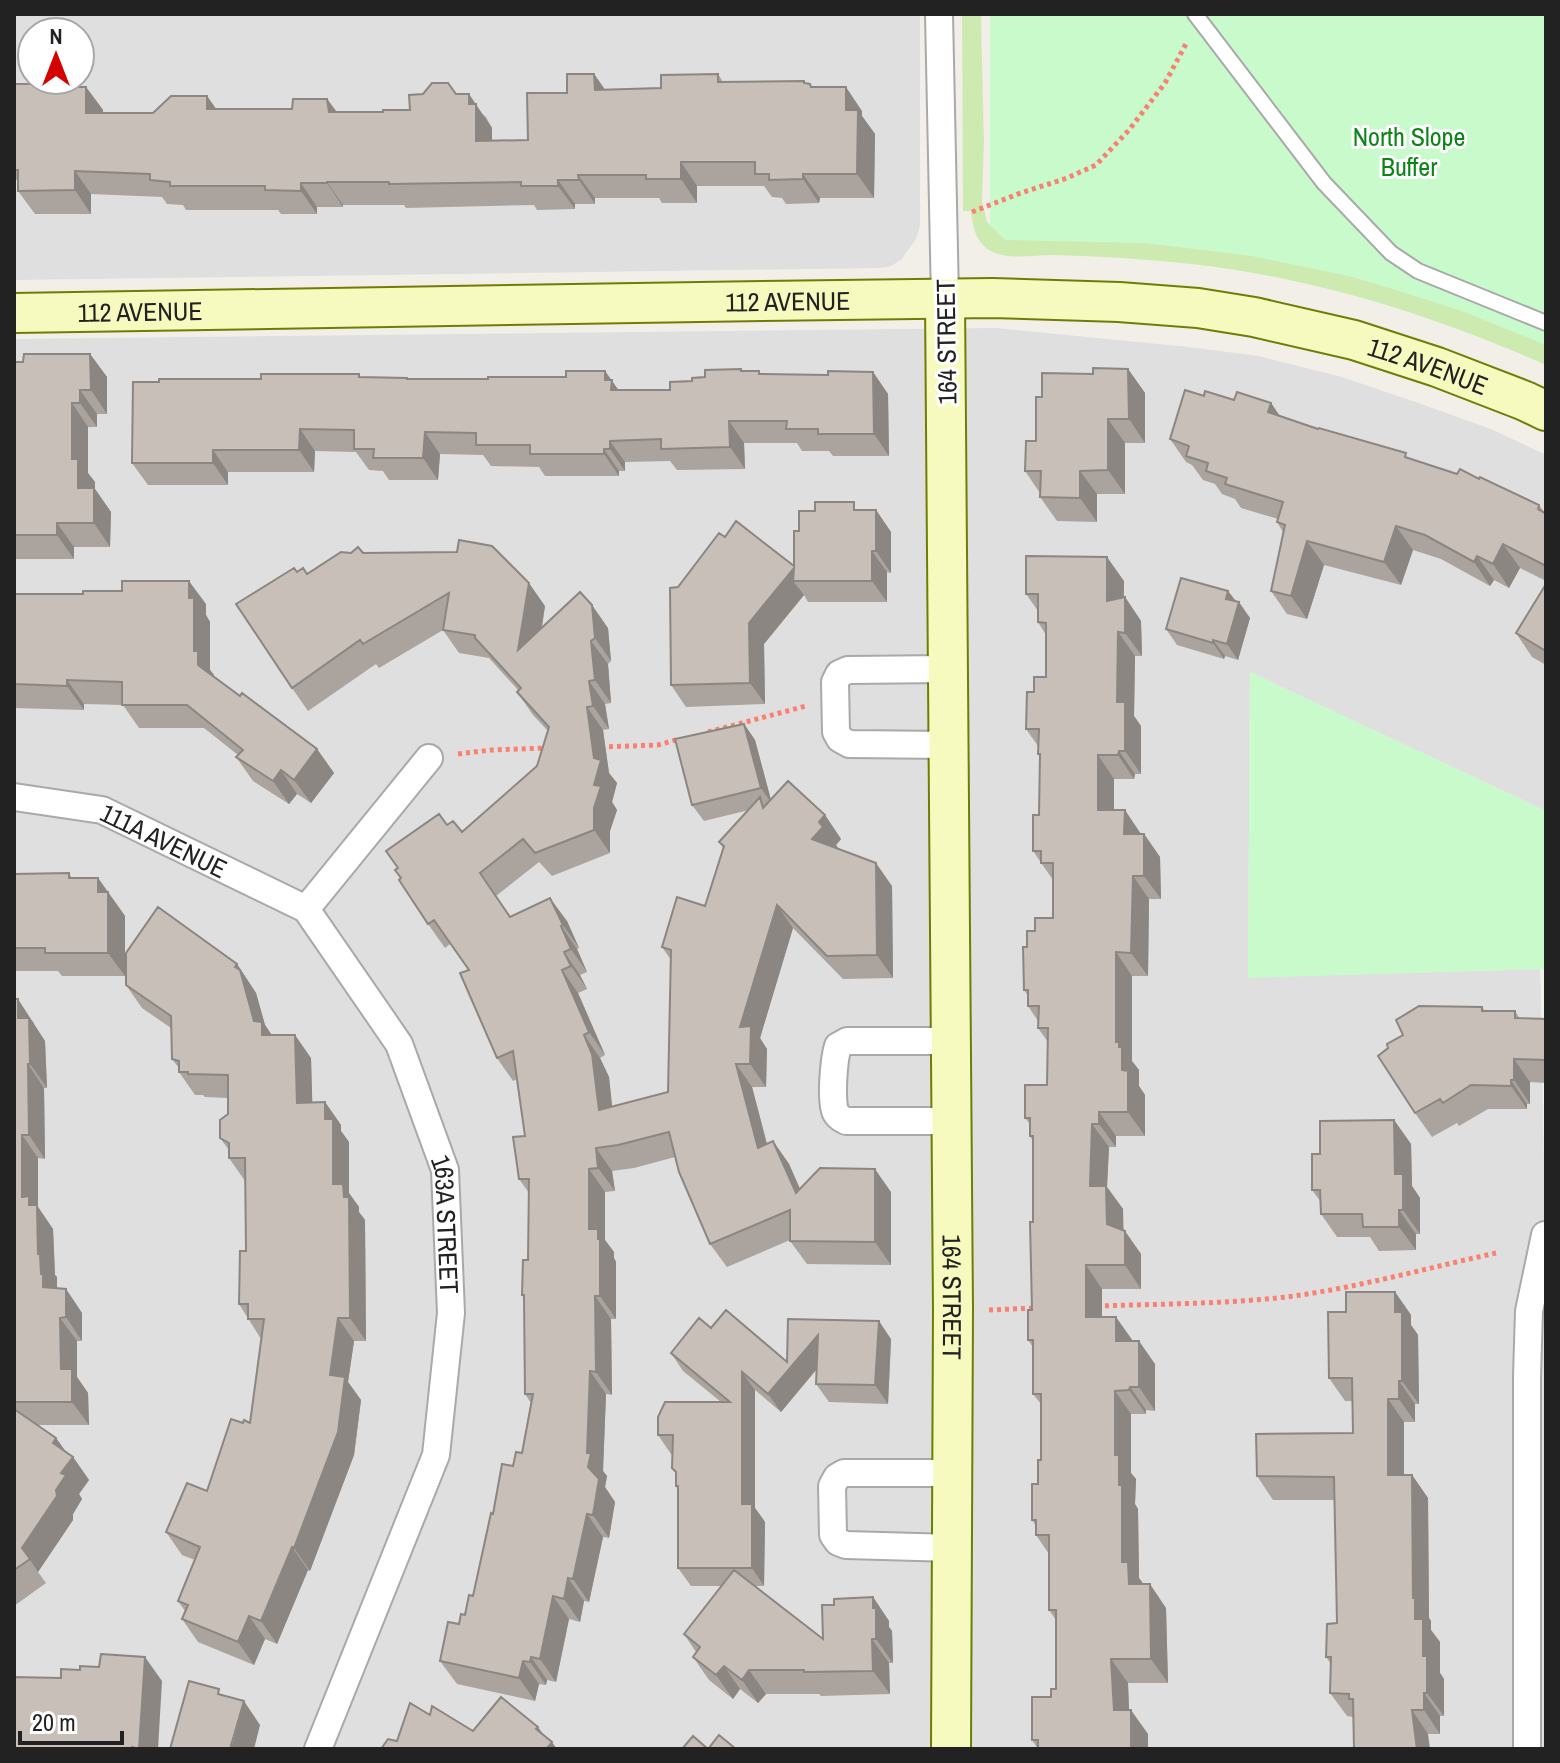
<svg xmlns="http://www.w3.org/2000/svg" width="1560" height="1763" viewBox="0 0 1560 1763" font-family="'Archivo Narrow',sans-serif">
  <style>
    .residential { fill: #e0dfdf; fill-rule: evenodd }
    .grass { fill: #cdebb0 }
    .park { fill: #c8facc }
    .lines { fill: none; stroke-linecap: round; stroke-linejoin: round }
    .lane-casing { stroke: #a9a9a9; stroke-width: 18 }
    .street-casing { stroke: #a9a9a9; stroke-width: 30 }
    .secondary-casing { stroke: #707d05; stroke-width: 42 }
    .path { stroke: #fa8072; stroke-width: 5; stroke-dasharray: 4 4; stroke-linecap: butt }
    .lane { stroke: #fff; stroke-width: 14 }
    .street { stroke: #fff; stroke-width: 26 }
    .secondary { stroke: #f7fabf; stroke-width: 38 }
    .wall { fill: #aba49e }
    .shaded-wall { fill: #8b8681 }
    .building { fill: #c7bfb8; stroke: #8b8681; stroke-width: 2 }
    .labels { text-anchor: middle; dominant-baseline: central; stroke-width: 6; stroke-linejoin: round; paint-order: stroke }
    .park-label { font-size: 26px; fill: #0c8416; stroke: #fff }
    .street-label { font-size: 26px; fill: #222; stroke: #fff }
  </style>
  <rect width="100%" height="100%" fill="#f2efe9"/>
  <!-- residential -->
  <path class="residential" d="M 14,14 L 920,14 L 920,226 L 916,239 L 901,260 L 891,266 L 880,268 L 14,280 ZM 32,32 L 80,32 L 80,80 L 32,80 Z
    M 996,328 L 1189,347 L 1258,356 L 1342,377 L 1424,405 L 1491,429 L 1546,455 L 1546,811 L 1250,672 L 1248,977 L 1540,969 L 1544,1165 L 1546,1166 L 1546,1749 L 14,1749 L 14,339 Z"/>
  <!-- grass -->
  <path class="grass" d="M 962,14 L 981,14 L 984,143 L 982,201 L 987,222 L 997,231 L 1034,232 L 1278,256 L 1546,331 L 1546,365 C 1433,315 1315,278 1192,264 C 1146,259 1099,256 1053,255 C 1033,255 1010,260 993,252 C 976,244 973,228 971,211 L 963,211 Z"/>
  <!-- park -->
  <path class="park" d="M 990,14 L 1546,14 L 1546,345 L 1462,311 L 1358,278 L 1252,256 L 1145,243 L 1005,240 L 990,225 Z
    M 1250,672 L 1546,811 L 1546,969 L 1248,978 Z"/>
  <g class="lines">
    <defs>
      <path id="lane" d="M 1195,14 L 1324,183 L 1391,253 L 1418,271 L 1546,323"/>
      <g id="street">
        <path d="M 939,14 L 945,299"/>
        <path d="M 948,669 L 848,670 L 839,674 L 835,682 L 836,732 L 840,739 L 849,744 L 948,745"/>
        <path id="s1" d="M 14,797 L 102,810 L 306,909 L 399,1044 L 445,1170 L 451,1313 L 436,1455 L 318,1749"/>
        <path d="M 306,909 L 429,758"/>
        <path d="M 950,1041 L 847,1041 L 838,1046 C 834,1058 830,1103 836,1113 C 839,1118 841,1118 846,1121 L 951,1121"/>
        <path d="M 951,1473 L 844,1473 L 837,1477 L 832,1486 L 833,1535 L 838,1542 L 846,1545 L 953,1548"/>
        <path d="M 1527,1749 L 1527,1376 L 1529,1311 L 1545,1235"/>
      </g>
      <g id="secondary">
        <path id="s2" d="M 945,299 L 953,1310 L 951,1749"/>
        <path id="s3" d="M 14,313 L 763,301 L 992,298 L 1119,302 L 1198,308 L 1254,317 L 1354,340 L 1437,367 L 1525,401 L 1546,411"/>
      </g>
    </defs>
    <!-- lane casing -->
    <use href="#lane" class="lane-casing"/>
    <!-- street casing -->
    <use href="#street" class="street-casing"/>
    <!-- secondary casing -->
    <use href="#secondary" class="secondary-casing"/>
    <!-- path -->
    <path class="path" d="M 972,212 L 1018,194 L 1067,178 L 1096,165 L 1129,130 L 1165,83 L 1187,42
      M 708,732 L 806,706
      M 601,747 L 658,745 L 679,739
      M 458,754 L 491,750 L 547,748
      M 1097,1306 C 1160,1304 1224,1304 1286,1297 C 1357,1288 1427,1268 1496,1253
      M 989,1310 L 1035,1308"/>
    <!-- lane -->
    <use href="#lane" class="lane"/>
    <!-- street -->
    <use href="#street" class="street"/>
    <!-- secondary -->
    <use href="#secondary" class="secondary"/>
  </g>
  <!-- wall -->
  <path class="wall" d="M 594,74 L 605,90 L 661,88 L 718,74 L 723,82 L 806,84 L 862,111 L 862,116 L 875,134 L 874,198 L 820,198 L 819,203 L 786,204 L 782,198 L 772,197 L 764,186 L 697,186 L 697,203 L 662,203 L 659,198 L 595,198 L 595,204 L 575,204 L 575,209 L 537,210 L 534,205 L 406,208 L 404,205 L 343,205 L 343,207 L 317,207 L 317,214 L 281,214 L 278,210 L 186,210 L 183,205 L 167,204 L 162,197 L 91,194 L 91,214 L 35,214 L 18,191 L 18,182 L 14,176 L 14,84 L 38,87 L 86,87 L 103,110 L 103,113 L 153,113 L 207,96 L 216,109 L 292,109 L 327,99 L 337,112 L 383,112 L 410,110 L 456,94 L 486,117 L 492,128 L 492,140 L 528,140 L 567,93 Z
    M 90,354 L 107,377 L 107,414 L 97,414 L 97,427 L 88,427 L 88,473 L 95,482 L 95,489 L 111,512 L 110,547 L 74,547 L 74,559 L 14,559 L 14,362 Z
    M 1128,369 L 1145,393 L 1145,443 L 1125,443 L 1125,494 L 1097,494 L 1097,522 L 1057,521 L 1040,497 L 1040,493 L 1025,471 L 1036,441 L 1042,397 L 1093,374 Z
    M 605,371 L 618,390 L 670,390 L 705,377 L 743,371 L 759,371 L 761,374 L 828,375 L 873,372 L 888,394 L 889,456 L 833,456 L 829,451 L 802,451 L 797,443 L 744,443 L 745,469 L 677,470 L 670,461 L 625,462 L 625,471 L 619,471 L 619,476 L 545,476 L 539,467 L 491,466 L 483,455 L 440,454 L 438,480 L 389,480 L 383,471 L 369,470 L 356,452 L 315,451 L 314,472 L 228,472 L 228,485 L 148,485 L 132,463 L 159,382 L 261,379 L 359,374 L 360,377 L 408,379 L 488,379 L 566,377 Z
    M 1204,396 L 1271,403 L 1280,416 L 1457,474 L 1479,479 L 1539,505 L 1546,514 L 1546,581 L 1520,568 L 1509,588 L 1494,580 L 1490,586 L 1441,559 L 1413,550 L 1401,585 L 1324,565 L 1307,619 L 1287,614 L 1271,591 L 1283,532 L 1277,522 L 1278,519 L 1241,508 L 1235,499 L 1222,494 L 1215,484 L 1203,480 L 1192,465 L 1186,462 L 1170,439 Z
    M 859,510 L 876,510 L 891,532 L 891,573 L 887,572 L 887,602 L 808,602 L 804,595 L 764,644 L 765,704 L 686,707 L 671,685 L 678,587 L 725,537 L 794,566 Z
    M 351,553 L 363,553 L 545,606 L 542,628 L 608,628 L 611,661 L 608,664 L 611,703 L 605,704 L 609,729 L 603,730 L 609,773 L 617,783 L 612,802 L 617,810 L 610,831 L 610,853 L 552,876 L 539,862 L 496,896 L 510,916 L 567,921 L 579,948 L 577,949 L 587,972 L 580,975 L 587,989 L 578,993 L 605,1055 L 600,1058 L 609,1077 L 612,1107 L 668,1092 L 671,960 L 662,947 L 705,906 L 723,848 L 719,842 L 749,810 L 704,821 L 692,805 L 744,724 L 755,740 L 771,800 L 825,815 L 841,839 L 836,845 L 839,849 L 892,886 L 893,978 L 843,979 L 793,928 L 760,1038 L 767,1049 L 766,1087 L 752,1087 L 767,1144 L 773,1141 L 789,1164 L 800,1189 L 891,1192 L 891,1265 L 807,1264 L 790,1241 L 790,1240 L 727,1267 L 710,1244 L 675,1157 L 634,1168 L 612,1171 L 615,1191 L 605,1192 L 605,1240 L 614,1252 L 614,1258 L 616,1262 L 616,1319 L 611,1319 L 612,1395 L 606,1394 L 603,1471 L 607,1476 L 605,1487 L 615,1502 L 609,1538 L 603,1537 L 589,1602 L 584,1601 L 580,1622 L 569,1619 L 556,1682 L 547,1680 L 546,1685 L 539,1684 L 535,1701 L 457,1684 L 440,1661 L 473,1596 L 493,1514 L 513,1466 L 522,1453 L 531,1403 L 525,1394 L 524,1299 L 522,1295 L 528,1260 L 529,1193 L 519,1179 L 525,1136 L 517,1079 L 513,1081 L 497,1058 L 469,970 L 450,944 L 445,948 L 428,924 L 447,825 L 462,832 L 537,766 L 548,731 L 533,715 L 517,692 L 518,690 L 489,658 L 459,653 L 443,630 L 379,668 L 376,664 L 308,711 L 292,688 L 297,572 L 307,573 Z
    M 1124,581 L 1124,598 L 1125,597 L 1141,621 L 1142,656 L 1135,656 L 1134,716 L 1141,726 L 1141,774 L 1135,774 L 1134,779 L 1114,779 L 1114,810 L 1141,834 L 1144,834 L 1160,857 L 1161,899 L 1149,899 L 1148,976 L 1132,976 L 1132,1061 L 1139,1070 L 1139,1086 L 1145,1095 L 1145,1136 L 1116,1136 L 1116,1147 L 1109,1147 L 1107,1187 L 1123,1209 L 1123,1230 L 1141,1254 L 1141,1289 L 1102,1289 L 1102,1317 L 1133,1341 L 1155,1364 L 1155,1411 L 1146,1410 L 1146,1414 L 1131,1414 L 1131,1473 L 1136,1479 L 1135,1504 L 1138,1509 L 1139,1578 L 1143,1584 L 1166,1608 L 1168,1683 L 1128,1683 L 1129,1710 L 1148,1734 L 1038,1749 L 1032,1740 L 1056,1689 L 1056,1620 L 1049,1610 L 1049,1554 L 1036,1535 L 1036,1526 L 1032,1520 L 1041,1460 L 1041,1404 L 1033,1394 L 1033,1347 L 1028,1340 L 1032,1310 L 1033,1141 L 1030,1136 L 1030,1124 L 1025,1118 L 1047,1085 L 1048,1042 L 1038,1028 L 1038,1021 L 1028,1006 L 1028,996 L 1024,990 L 1027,947 L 1035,931 L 1053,918 L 1053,880 L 1033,851 L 1039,815 L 1040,757 L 1038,754 L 1038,746 L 1026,729 L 1034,692 L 1046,677 L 1046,635 L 1038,622 L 1038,611 L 1026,594 Z
    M 1546,584 L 1546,665 L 1532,657 L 1516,633 Z
    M 1228,591 L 1250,618 L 1238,660 L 1225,656 L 1224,659 L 1177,645 L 1166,629 Z
    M 14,594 L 206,604 L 206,615 L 210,622 L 210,670 L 214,675 L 214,677 L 317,749 L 334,773 L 311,803 L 297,794 L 289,804 L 253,781 L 236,757 L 238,755 L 204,728 L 139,728 L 123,705 L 84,704 L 84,710 L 14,708 Z
    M 69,873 L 72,878 L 98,878 L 125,916 L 125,976 L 62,976 L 58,971 L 14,971 L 14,874 Z
    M 237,964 L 256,993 L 265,1025 L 272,1035 L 311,1058 L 312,1102 L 325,1102 L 341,1125 L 341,1131 L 349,1142 L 349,1193 L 359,1207 L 359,1212 L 365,1220 L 366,1341 L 354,1341 L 348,1382 L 361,1400 L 354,1455 L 310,1571 L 308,1570 L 277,1644 L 265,1639 L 254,1665 L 198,1642 L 182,1619 L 185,1611 L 178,1601 L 195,1560 L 182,1555 L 166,1532 L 207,1491 L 243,1423 L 250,1423 L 261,1339 L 239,1304 L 246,1251 L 245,1181 L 229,1158 L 229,1150 L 220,1138 L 228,1114 L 228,1098 L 205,1097 L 203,1095 L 195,1095 L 179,1072 L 179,1068 L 172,1059 L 171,1028 L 142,1008 L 126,985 Z
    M 14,999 L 34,1023 L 34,1026 L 45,1041 L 47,1088 L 44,1088 L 45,1159 L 38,1158 L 38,1207 L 53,1229 L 55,1275 L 57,1277 L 57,1288 L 66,1289 L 82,1313 L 82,1341 L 77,1341 L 77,1377 L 88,1393 L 89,1425 L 38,1425 L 56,1438 L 66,1452 L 73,1457 L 89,1480 L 79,1494 L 82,1499 L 73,1514 L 73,1520 L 38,1572 L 46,1583 L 14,1606 Z
    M 1482,1007 L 1485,1011 L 1515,1011 L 1520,1019 L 1546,1019 L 1546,1083 L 1530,1082 L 1530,1104 L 1527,1104 L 1527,1109 L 1488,1109 L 1459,1126 L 1457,1123 L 1432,1137 L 1415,1113 Z
    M 1394,1120 L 1411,1144 L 1412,1186 L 1420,1198 L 1420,1234 L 1416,1234 L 1416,1250 L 1379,1251 L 1370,1237 L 1337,1237 L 1321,1214 L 1321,1202 L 1312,1190 L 1320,1154 Z
    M 1395,1292 L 1411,1315 L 1411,1325 L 1418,1335 L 1419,1404 L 1415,1404 L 1415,1422 L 1404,1422 L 1404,1475 L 1412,1475 L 1428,1498 L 1429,1618 L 1431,1621 L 1431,1630 L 1440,1642 L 1440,1673 L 1444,1679 L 1444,1716 L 1440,1716 L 1440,1734 L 1428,1734 L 1353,1717 L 1347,1716 L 1330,1693 L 1331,1664 L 1326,1657 L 1337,1623 L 1335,1500 L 1273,1500 L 1257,1476 L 1353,1433 L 1353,1401 L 1345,1401 L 1329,1378 L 1346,1312 Z
    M 711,1328 L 787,1362 L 891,1339 L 888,1404 L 829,1402 L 816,1384 L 817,1369 L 781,1412 L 755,1390 L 755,1508 L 765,1522 L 764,1586 L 755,1586 L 823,1639 L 834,1605 L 873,1597 L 889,1621 L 889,1627 L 892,1631 L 893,1663 L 889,1663 L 890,1694 L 821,1696 L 819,1694 L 766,1694 L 758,1703 L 740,1689 L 733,1699 L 709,1680 L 693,1657 L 696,1652 L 684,1634 L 721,1586 L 691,1586 L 678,1568 L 678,1490 L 676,1486 L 676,1473 L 672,1468 L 673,1454 L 671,1454 L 658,1435 L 721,1402 L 683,1371 L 671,1353 Z"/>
  <!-- shaded-wall -->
  <path class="shaded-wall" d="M 594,74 L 611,98 L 595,90 Z
    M 86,87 L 103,110 L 103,137 L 86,113 Z
    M 846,87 L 862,111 L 862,116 L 875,134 L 874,198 L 857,174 L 846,110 Z
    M 469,94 L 492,128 L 492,164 L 476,141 L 469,104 Z
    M 207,96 L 224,120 L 207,109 Z
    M 327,99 L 344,122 L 329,112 Z
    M 681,162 L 697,186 L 697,203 L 681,179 Z
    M 75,171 L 91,194 L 91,214 L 75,190 Z
    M 803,174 L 820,198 L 819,203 L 803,179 Z
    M 578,175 L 595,198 L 595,204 L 579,180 Z
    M 558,180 L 575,204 L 575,209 L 558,186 Z
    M 327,182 L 343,205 L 343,207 L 327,183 Z
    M 301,183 L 317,207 L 317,214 L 301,191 Z
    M 90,354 L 107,377 L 107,414 L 91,390 Z
    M 1128,369 L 1145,393 L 1145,443 L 1129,419 Z
    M 605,371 L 627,402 L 627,412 L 605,380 Z
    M 873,372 L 888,394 L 889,456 L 874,434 Z
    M 80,390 L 97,414 L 97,427 L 80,403 Z
    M 72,403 L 88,427 L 88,473 L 95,482 L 95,489 L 111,512 L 110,547 L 94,523 L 78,488 L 72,459 Z
    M 1271,403 L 1287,427 L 1268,412 Z
    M 1108,419 L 1125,443 L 1125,494 L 1108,470 Z
    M 729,421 L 744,443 L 745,469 L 730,447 Z
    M 300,429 L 315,451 L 314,472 L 299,450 Z
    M 425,432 L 440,454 L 438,480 L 423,458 Z
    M 610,441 L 625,462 L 625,471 L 610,449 Z
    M 604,449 L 619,471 L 619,476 L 604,454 Z
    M 213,450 L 228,472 L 228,485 L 213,463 Z
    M 1080,471 L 1097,494 L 1097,522 L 1080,498 Z
    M 876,510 L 891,532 L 891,573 L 876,551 Z
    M 57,523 L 74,547 L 74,559 L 57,535 Z
    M 1396,526 L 1413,550 L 1401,585 L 1384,562 Z
    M 1307,541 L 1324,565 L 1307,619 L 1291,596 Z
    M 1503,544 L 1520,568 L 1509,588 L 1493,564 Z
    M 872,551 L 887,572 L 887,602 L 872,581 Z
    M 1477,556 L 1494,580 L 1490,586 L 1474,562 Z
    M 1107,557 L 1124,581 L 1123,624 L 1107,601 Z
    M 794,568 L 793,581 L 804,595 L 764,644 L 765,704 L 750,683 L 749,623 Z
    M 189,581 L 206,604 L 206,615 L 210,622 L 210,670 L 214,675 L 214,689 L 198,665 L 194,651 L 189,598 Z
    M 529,583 L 545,606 L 534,673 L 518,650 Z
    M 1228,591 L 1238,605 L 1239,602 L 1250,618 L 1238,660 L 1227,644 L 1226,599 Z
    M 1125,597 L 1141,621 L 1142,656 L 1125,633 Z
    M 592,605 L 608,628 L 611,661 L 595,638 Z
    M 1118,632 L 1135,656 L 1134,716 L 1141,726 L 1141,774 L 1125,751 L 1117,702 Z
    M 1213,640 L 1225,656 L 1224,659 L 1213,643 Z
    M 591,641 L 608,664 L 611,703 L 595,680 Z
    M 67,680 L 84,704 L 84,710 L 67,686 Z
    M 589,681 L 605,704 L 609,729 L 593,706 Z
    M 587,707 L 603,730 L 609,773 L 617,783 L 612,802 L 617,810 L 610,831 L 610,853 L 594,830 L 594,758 Z
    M 744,724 L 755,740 L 772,804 L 761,788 Z
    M 317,749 L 334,773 L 311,803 L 294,780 Z
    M 1119,751 L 1135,774 L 1134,779 L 1118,755 Z
    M 1098,755 L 1114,779 L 1114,834 L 1098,810 Z
    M 281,770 L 297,794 L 289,804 L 273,781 Z
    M 1125,810 L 1141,834 L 1124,834 Z
    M 825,815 L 841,839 L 836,845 L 839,850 L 812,839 L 819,822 Z
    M 1144,834 L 1160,857 L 1161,899 L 1144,876 Z
    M 876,863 L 892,886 L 893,978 L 877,955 Z
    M 1133,876 L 1149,899 L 1148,976 L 1131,953 Z
    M 98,878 L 125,916 L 125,976 L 108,953 L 98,892 Z
    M 550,898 L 567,921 L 579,948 L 563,925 Z
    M 777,905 L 793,928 L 760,1038 L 767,1049 L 766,1087 L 750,1064 L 740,1027 Z
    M 561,926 L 577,949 L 587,972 L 571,949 Z
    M 564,952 L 580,975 L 587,989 L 571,966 Z
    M 1116,952 L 1132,976 L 1132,1061 L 1139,1070 L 1139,1086 L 1145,1095 L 1145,1136 L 1128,1112 L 1122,1070 L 1116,1042 Z
    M 237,964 L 256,993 L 265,1025 L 278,1045 L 278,1058 L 254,1021 L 235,967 Z
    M 562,970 L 578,993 L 605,1055 L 589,1032 Z
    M 18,999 L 45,1041 L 47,1088 L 30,1064 L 18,1018 Z
    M 295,1035 L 311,1058 L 313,1126 L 297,1103 Z
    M 584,1035 L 600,1058 L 609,1077 L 615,1133 L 599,1110 Z
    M 1514,1059 L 1530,1082 L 1530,1104 L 1514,1080 Z
    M 28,1064 L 44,1088 L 45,1159 L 29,1135 Z
    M 736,1064 L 752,1087 L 774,1171 L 758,1148 Z
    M 1511,1080 L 1527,1104 L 1527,1109 L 1511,1086 Z
    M 325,1102 L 341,1125 L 341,1131 L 349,1142 L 349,1193 L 359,1207 L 359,1212 L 365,1220 L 366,1341 L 350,1318 L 325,1119 Z
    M 1099,1112 L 1116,1136 L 1116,1147 L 1099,1124 Z
    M 1394,1120 L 1411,1144 L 1412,1186 L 1420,1198 L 1420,1234 L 1403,1210 L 1395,1174 Z
    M 1092,1124 L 1109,1147 L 1107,1187 L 1123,1209 L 1124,1248 L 1107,1224 L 1090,1186 Z
    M 22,1135 L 38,1158 L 38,1207 L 53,1229 L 55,1275 L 57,1277 L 57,1294 L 43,1287 L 38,1254 L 22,1197 Z
    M 773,1141 L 789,1164 L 812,1216 L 796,1193 Z
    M 596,1148 L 612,1171 L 615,1191 L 598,1168 Z
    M 589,1169 L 605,1192 L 605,1240 L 614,1252 L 614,1258 L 616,1262 L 616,1319 L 600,1296 L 589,1229 Z
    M 875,1169 L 891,1192 L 891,1265 L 875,1242 Z
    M 1399,1210 L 1416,1234 L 1416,1250 L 1399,1227 Z
    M 1125,1231 L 1141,1254 L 1141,1289 L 1125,1265 Z
    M 1086,1265 L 1102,1289 L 1102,1341 L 1086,1317 Z
    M 66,1289 L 82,1313 L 82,1341 L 66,1317 Z
    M 1395,1292 L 1411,1315 L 1411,1325 L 1418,1335 L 1419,1404 L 1402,1381 L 1395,1312 Z
    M 595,1296 L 611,1319 L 612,1395 L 596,1372 Z
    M 1116,1317 L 1133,1341 L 1116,1341 Z
    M 60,1318 L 77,1341 L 77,1377 L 88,1393 L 89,1425 L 72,1402 L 61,1369 Z
    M 338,1318 L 354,1341 L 348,1382 L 361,1400 L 354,1455 L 310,1571 L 294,1548 L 330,1375 Z
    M 879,1321 L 891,1339 L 888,1404 L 875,1385 Z
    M 818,1335 L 830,1353 L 781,1412 L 768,1394 Z
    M 1139,1341 L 1155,1364 L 1155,1411 L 1139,1387 Z
    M 590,1371 L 606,1394 L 603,1471 L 607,1476 L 605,1487 L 615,1502 L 609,1538 L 593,1515 L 587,1453 Z
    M 742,1372 L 755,1390 L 755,1508 L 765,1522 L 764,1586 L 752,1568 L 742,1504 Z
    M 1399,1381 L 1415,1404 L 1415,1422 L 1399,1399 Z
    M 1130,1387 L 1146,1410 L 1146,1414 L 1129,1390 Z
    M 1115,1391 L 1131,1414 L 1131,1473 L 1136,1479 L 1135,1504 L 1138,1509 L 1139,1578 L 1145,1586 L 1129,1584 L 1122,1562 L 1119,1485 L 1115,1455 Z
    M 1388,1399 L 1404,1422 L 1404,1498 L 1388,1475 Z
    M 56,1438 L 71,1459 L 73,1457 L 89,1480 L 79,1494 L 82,1499 L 73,1514 L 73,1520 L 38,1572 L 22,1548 L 56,1490 L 61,1473 L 53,1443 Z
    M 1412,1475 L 1428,1498 L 1429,1618 L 1431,1621 L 1431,1630 L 1440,1642 L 1440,1673 L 1444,1679 L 1444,1716 L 1427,1693 L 1423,1656 L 1415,1619 L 1413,1598 Z
    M 587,1514 L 603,1537 L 589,1602 L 573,1579 Z
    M 292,1547 L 308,1570 L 277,1644 L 261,1621 Z
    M 568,1578 L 584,1601 L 580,1622 L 564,1599 Z
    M 1150,1584 L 1166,1608 L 1168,1683 L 1151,1659 Z
    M 553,1596 L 569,1619 L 556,1682 L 540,1659 Z
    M 873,1597 L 889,1621 L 889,1627 L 892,1631 L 893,1663 L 876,1639 Z
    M 249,1616 L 265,1639 L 254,1665 L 238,1642 Z
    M 872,1639 L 889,1663 L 890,1694 L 873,1671 Z
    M 145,1657 L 162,1681 L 158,1749 L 139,1749 Z
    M 531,1657 L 547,1680 L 546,1685 L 530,1662 Z
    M 1111,1659 L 1128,1683 L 1130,1734 L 1114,1710 Z
    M 523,1661 L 539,1684 L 535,1701 L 519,1678 Z
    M 724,1666 L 740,1689 L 733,1699 L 716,1675 Z
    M 749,1670 L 766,1694 L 758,1703 L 742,1680 Z
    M 1424,1693 L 1440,1716 L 1440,1734 L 1424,1710 Z
    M 244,1701 L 260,1725 L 254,1749 L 231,1749 Z
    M 1131,1710 L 1148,1734 L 1148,1749 L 1131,1749 Z
    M 1412,1710 L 1428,1734 L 1430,1749 L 1417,1749 Z
    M 538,1727 L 550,1744 L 552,1742 L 557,1749 L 550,1749 L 536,1729 Z"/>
  <!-- building -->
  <path class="building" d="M 567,74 L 594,74 L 595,90 L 661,88 L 661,75 L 718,74 L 718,82 L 804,81 L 804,83 L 810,84 L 811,87 L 846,87 L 846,110 L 858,110 L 857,174 L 803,174 L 803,179 L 769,180 L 769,174 L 755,174 L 755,162 L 681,162 L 681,179 L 646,179 L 646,175 L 578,175 L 579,180 L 558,180 L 558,186 L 521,186 L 521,182 L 389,184 L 389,182 L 327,182 L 327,183 L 301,183 L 301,191 L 265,190 L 265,186 L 170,186 L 170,182 L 150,180 L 150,174 L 75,171 L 75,190 L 18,191 L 18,170 L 14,170 L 14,84 L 36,84 L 36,87 L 86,87 L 86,113 L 153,113 L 171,96 L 207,96 L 207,109 L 292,109 L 293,99 L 327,99 L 329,112 L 383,112 L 383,110 L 410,110 L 409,95 L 423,94 L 432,83 L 448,83 L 456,94 L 469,94 L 469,104 L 476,104 L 476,141 L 528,140 L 527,93 L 567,93 Z
    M 24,354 L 90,354 L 91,390 L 80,390 L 80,403 L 72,403 L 72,459 L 78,459 L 78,488 L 94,488 L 94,523 L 57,523 L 57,535 L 14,535 L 14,362 L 23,362 Z
    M 1093,368 L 1128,369 L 1129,419 L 1108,419 L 1108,470 L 1080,471 L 1080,498 L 1040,497 L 1041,471 L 1025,471 L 1026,441 L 1036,441 L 1036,397 L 1042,397 L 1042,373 L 1093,374 Z
    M 741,369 L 741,371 L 759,371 L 759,374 L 828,375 L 828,371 L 873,372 L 874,434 L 818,434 L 818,429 L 786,429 L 787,421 L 729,421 L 730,447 L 661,449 L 661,439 L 610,441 L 610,449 L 604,449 L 604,454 L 530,454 L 530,445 L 476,445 L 476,433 L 425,432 L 423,458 L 373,458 L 374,449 L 354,449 L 354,430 L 300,429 L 299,450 L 213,450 L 213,463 L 132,463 L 133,382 L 159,382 L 159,379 L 261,379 L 261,374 L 359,374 L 359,377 L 407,378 L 407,379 L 488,379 L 488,377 L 566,377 L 566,371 L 605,371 L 605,380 L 612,380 L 611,390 L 670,390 L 670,382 L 692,381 L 692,378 L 705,377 L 705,370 Z
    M 1185,390 L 1204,396 L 1205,391 L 1234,400 L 1237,392 L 1271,403 L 1268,412 L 1318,429 L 1319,428 L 1406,453 L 1405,457 L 1457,474 L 1460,469 L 1479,479 L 1480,477 L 1539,505 L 1538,509 L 1546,514 L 1546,566 L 1503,544 L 1493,564 L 1477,556 L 1474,562 L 1425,535 L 1396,526 L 1384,562 L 1307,541 L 1291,596 L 1271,591 L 1285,525 L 1277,522 L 1283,502 L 1225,484 L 1227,478 L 1206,471 L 1208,463 L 1186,456 L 1189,446 L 1170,439 Z
    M 815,502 L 854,502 L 854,510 L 876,510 L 876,551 L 872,551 L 872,581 L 793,581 L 794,568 L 749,623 L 750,683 L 671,685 L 670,588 L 678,587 L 719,533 L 725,537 L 736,521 L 794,566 L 794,531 L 799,531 L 799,511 L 815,511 Z
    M 459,540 L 492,546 L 529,583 L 518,650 L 580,592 L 592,605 L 595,638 L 591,641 L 595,680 L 589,681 L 593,706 L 587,707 L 594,758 L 601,760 L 594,785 L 601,786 L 594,808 L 594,830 L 535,853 L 523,839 L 480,873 L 510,917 L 550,898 L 563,925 L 561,926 L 571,949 L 564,952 L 571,966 L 562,970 L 589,1032 L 584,1035 L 592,1054 L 599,1110 L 668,1092 L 671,950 L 662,947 L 677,897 L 705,906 L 724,846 L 719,842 L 760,797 L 763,808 L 788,781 L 825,815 L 819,822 L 823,827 L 812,839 L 876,863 L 877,955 L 827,956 L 777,905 L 740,1027 L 751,1026 L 750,1064 L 736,1064 L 758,1148 L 773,1141 L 796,1193 L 820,1168 L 875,1169 L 875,1242 L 790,1241 L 790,1210 L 710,1244 L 679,1172 L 669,1132 L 618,1145 L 596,1148 L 598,1168 L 589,1169 L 589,1229 L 598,1229 L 598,1239 L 600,1239 L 600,1296 L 595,1296 L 596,1372 L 590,1371 L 587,1453 L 591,1453 L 588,1467 L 599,1479 L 593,1515 L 587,1514 L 573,1579 L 568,1578 L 564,1599 L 553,1596 L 540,1659 L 531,1657 L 530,1662 L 523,1661 L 519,1678 L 440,1661 L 448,1622 L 459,1624 L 461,1614 L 465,1615 L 469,1595 L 473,1596 L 491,1513 L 493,1514 L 502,1464 L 513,1466 L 516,1452 L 522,1453 L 533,1394 L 525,1394 L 524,1295 L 522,1295 L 523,1260 L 528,1260 L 529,1179 L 519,1179 L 513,1137 L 525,1136 L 513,1051 L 497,1058 L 460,973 L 469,970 L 434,920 L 428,924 L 399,880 L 401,878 L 395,870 L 398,868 L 386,851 L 439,814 L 447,825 L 453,821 L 462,832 L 537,766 L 549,727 L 517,692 L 521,688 L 475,638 L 475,635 L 443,630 L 449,593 L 363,644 L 360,640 L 292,688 L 236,604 L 294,568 L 297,572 L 303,568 L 307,574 L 341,552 L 351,553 L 358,547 L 363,553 L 457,552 Z
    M 1026,556 L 1107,557 L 1107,601 L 1125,597 L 1125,633 L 1118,632 L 1117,702 L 1125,702 L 1125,751 L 1119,751 L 1118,755 L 1098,755 L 1098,810 L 1125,810 L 1124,834 L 1144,834 L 1144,876 L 1133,876 L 1131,953 L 1116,952 L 1116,1042 L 1119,1042 L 1119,1047 L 1122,1047 L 1122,1070 L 1128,1071 L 1128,1112 L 1099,1112 L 1099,1124 L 1092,1124 L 1090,1186 L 1106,1186 L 1107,1224 L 1125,1231 L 1125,1265 L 1086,1265 L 1086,1317 L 1116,1317 L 1116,1341 L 1139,1341 L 1139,1387 L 1130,1387 L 1129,1390 L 1115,1391 L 1115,1455 L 1119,1455 L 1119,1485 L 1122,1485 L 1122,1562 L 1128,1562 L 1129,1584 L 1150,1584 L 1151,1659 L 1111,1659 L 1114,1710 L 1131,1710 L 1131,1749 L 1038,1749 L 1038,1740 L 1032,1740 L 1032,1697 L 1051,1697 L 1051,1689 L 1056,1689 L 1056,1610 L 1049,1610 L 1049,1535 L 1036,1535 L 1036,1520 L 1032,1520 L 1032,1484 L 1038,1484 L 1038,1460 L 1041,1460 L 1041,1394 L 1033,1394 L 1033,1340 L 1028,1340 L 1028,1310 L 1032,1310 L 1030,1222 L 1033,1222 L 1033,1136 L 1030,1136 L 1030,1118 L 1025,1118 L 1025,1085 L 1047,1085 L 1048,1028 L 1038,1028 L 1039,1006 L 1028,1006 L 1028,990 L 1024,990 L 1023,947 L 1027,947 L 1027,931 L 1035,931 L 1035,918 L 1053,918 L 1053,863 L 1041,863 L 1041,851 L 1033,851 L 1033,815 L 1039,815 L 1040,754 L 1038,754 L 1039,729 L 1026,729 L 1027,692 L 1034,692 L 1034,677 L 1046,677 L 1046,623 L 1038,622 L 1038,594 L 1026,594 Z
    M 1181,578 L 1228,591 L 1226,599 L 1239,602 L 1227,644 L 1213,640 L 1213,643 L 1166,629 Z
    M 122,581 L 189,581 L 189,598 L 194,598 L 194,651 L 198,651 L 198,665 L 240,696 L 242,693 L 317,749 L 294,780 L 281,770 L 273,781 L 236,757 L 243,750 L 187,705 L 122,705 L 122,682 L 67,680 L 67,686 L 14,684 L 14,594 L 83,594 L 83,591 L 122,591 Z
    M 1546,584 L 1546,651 L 1516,633 Z
    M 744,724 L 761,788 L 692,805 L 675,739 Z
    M 69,873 L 69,878 L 98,878 L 98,892 L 108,892 L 108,953 L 45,953 L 45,948 L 14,948 L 14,874 Z
    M 158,907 L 237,964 L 235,967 L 240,970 L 254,1021 L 262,1022 L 262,1035 L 295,1035 L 297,1103 L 325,1102 L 325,1119 L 333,1119 L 333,1184 L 343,1184 L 344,1197 L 349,1197 L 350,1318 L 338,1318 L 330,1375 L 345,1377 L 338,1432 L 294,1548 L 292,1547 L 261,1621 L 249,1616 L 238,1642 L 182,1619 L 188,1605 L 178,1601 L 200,1547 L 166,1532 L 187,1483 L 207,1491 L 231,1419 L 243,1423 L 244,1420 L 250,1423 L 264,1319 L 248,1319 L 248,1304 L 239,1304 L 240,1251 L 246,1251 L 245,1158 L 229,1158 L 229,1143 L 220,1138 L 220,1120 L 228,1114 L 228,1075 L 188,1074 L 188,1072 L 179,1072 L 179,1061 L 172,1059 L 171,1016 L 126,985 L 126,953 Z
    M 14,999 L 18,999 L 18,1018 L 29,1018 L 30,1064 L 28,1064 L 29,1135 L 22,1135 L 22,1197 L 29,1196 L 29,1205 L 37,1205 L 38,1254 L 40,1254 L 41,1274 L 43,1274 L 43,1287 L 66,1289 L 66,1317 L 60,1318 L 61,1369 L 72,1369 L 72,1402 L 14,1402 Z
    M 1419,1006 L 1482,1007 L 1482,1011 L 1515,1011 L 1515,1018 L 1546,1019 L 1546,1060 L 1514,1059 L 1514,1080 L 1511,1080 L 1511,1086 L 1471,1085 L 1443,1103 L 1440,1099 L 1415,1113 L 1378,1056 L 1388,1048 L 1387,1044 L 1403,1035 L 1396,1020 Z
    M 1394,1120 L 1395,1174 L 1403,1174 L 1403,1210 L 1399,1210 L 1399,1227 L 1363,1227 L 1362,1214 L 1321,1214 L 1320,1190 L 1312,1190 L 1312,1154 L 1320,1154 L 1320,1121 Z
    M 1346,1292 L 1395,1292 L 1395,1312 L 1402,1312 L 1402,1381 L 1399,1381 L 1399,1399 L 1388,1399 L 1388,1475 L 1412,1475 L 1413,1598 L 1415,1598 L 1415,1619 L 1423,1619 L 1423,1656 L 1427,1656 L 1427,1693 L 1424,1693 L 1424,1710 L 1412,1710 L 1417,1749 L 1354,1749 L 1353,1699 L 1349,1699 L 1349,1694 L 1330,1693 L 1331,1657 L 1326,1657 L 1327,1624 L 1337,1623 L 1334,1477 L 1257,1476 L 1256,1434 L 1353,1433 L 1352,1378 L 1329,1378 L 1328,1312 L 1346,1312 Z
    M 726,1310 L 787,1362 L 788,1319 L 879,1321 L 875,1385 L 816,1384 L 818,1335 L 768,1394 L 742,1372 L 742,1504 L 752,1504 L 752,1568 L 678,1568 L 678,1486 L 676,1486 L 676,1472 L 672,1468 L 673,1435 L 658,1435 L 658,1417 L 665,1402 L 730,1402 L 671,1353 L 699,1318 L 711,1328 Z
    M 14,1409 L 56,1438 L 53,1443 L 73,1457 L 61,1473 L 66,1475 L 56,1490 L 57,1496 L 22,1548 L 30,1559 L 14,1570 Z
    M 734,1570 L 823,1639 L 822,1605 L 834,1605 L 834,1599 L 873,1597 L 873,1608 L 876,1608 L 876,1639 L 872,1639 L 873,1671 L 804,1672 L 804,1670 L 749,1670 L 742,1680 L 724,1666 L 716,1675 L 693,1657 L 700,1647 L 684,1634 Z
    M 101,1654 L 145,1657 L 139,1749 L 132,1747 L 132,1749 L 14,1749 L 14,1677 L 61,1678 L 61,1669 L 80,1670 L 80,1666 L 99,1667 Z
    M 189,1681 L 219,1689 L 218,1694 L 244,1701 L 230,1749 L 170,1749 Z
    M 501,1697 L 538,1727 L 536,1729 L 552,1742 L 548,1747 L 551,1749 L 381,1749 L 388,1739 L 397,1741 L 410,1703 L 430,1715 L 432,1706 L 473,1731 Z
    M 719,1735 L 736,1749 L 682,1749 L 693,1736 L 708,1749 Z"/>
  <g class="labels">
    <!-- park labels -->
    <g class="park-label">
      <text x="1409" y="136">North Slope<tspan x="1409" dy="30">Buffer</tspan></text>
    </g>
    <!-- street labels -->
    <g class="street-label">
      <text stroke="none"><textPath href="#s3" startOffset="774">112 AVENUE</textPath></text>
      <text stroke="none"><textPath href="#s3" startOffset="126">112 AVENUE</textPath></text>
      <text transform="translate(946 342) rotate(-91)">164 STREET</text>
      <text stroke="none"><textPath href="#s3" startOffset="1422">112 AVENUE</textPath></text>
      <text stroke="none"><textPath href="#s1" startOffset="158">111A AVENUE</textPath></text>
      <text stroke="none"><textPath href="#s1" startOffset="668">163A STREET</textPath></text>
      <text stroke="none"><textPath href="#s2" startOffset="998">164 STREET</textPath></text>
    </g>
  </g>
  <!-- border -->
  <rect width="1560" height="1763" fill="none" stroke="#222222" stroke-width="32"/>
  <!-- north arrow -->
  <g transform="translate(56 56)"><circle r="38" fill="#ffffff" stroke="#a7a7a7" stroke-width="2"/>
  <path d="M0-6L14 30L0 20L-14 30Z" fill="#d40000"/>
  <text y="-12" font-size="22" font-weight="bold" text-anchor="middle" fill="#222222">N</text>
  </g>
  <!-- scale -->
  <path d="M20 1731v12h102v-12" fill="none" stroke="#222222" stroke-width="4"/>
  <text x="32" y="1731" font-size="24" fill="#222222" stroke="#ffffff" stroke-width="6" paint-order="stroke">20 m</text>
</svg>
